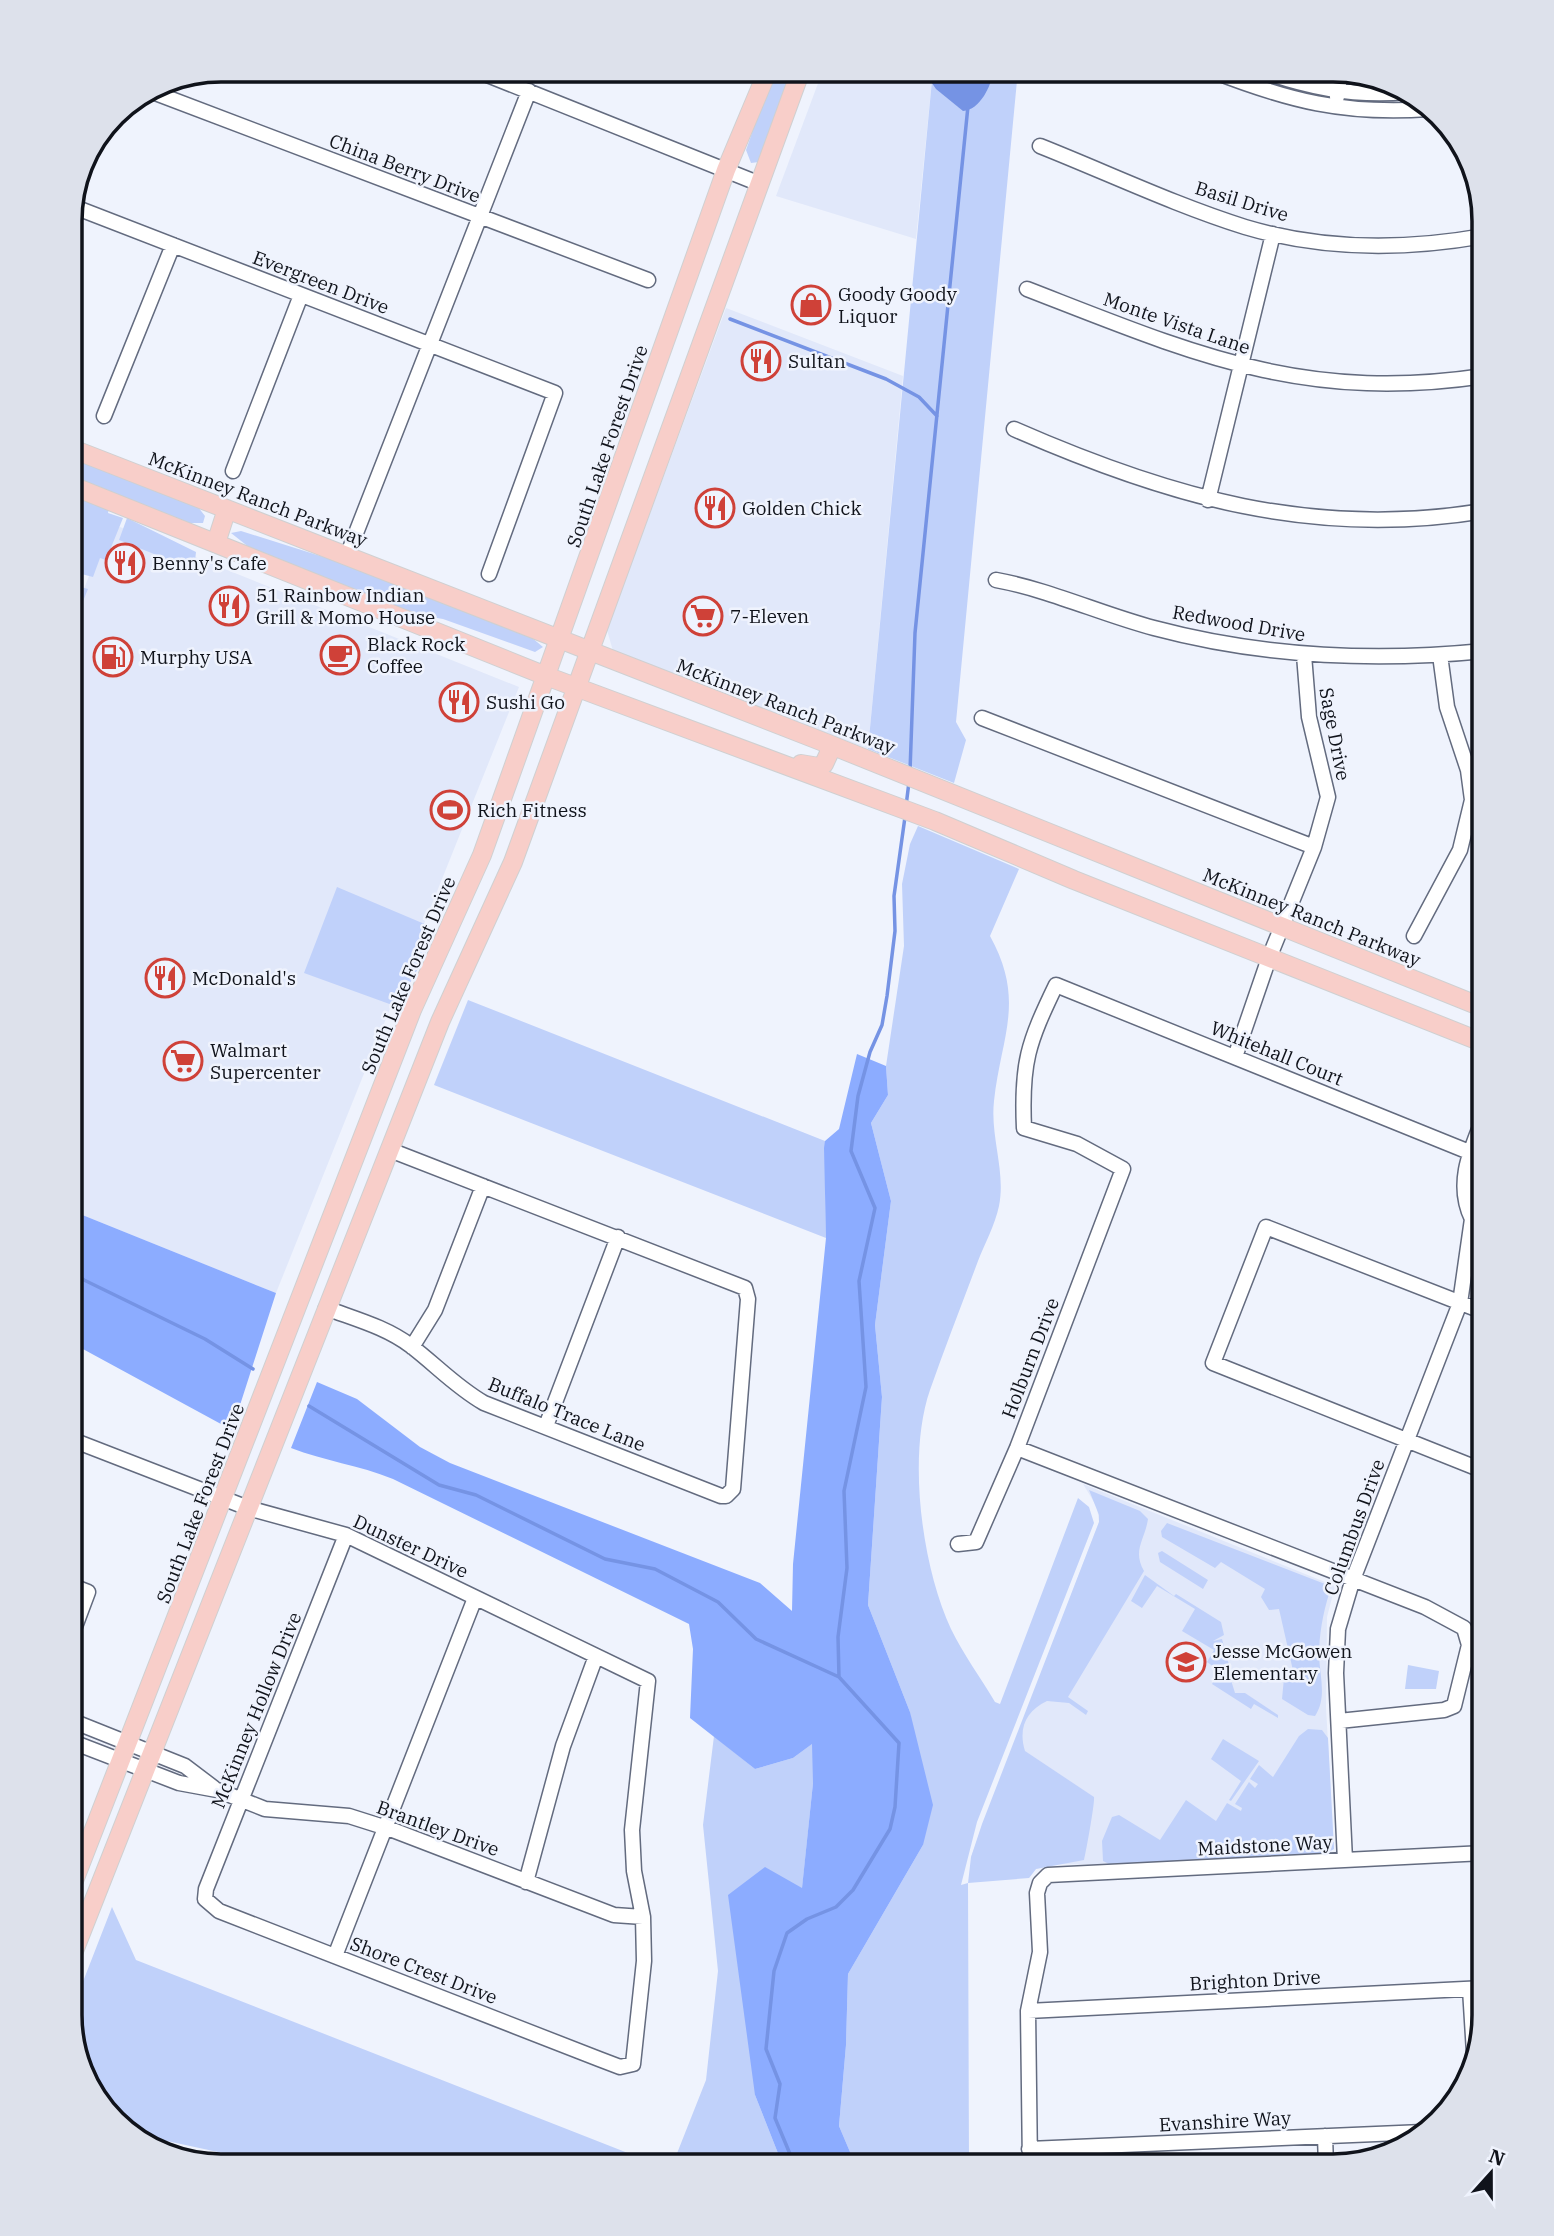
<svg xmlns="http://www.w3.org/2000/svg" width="1554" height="2236" viewBox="0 0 1554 2236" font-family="'IBM Plex Serif',serif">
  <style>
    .built { fill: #e1e8fa }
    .green { fill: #c0d1fa }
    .forest { fill: #8cacff }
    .water { fill: #7593e4 }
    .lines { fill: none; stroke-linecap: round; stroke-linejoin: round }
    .stream { stroke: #7593e4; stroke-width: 3.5 }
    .minor-casing { stroke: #636b7f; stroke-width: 17 }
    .major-casing { stroke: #cfd0d1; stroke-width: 20 }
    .minor { stroke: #fff; stroke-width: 14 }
    .major { stroke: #f8cec9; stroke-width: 18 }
    .labels { text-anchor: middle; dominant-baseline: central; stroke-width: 5; stroke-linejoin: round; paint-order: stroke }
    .street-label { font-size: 19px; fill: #10131b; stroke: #eff3fd }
    .poi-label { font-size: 19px; fill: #10131b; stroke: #eff3fd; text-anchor: start }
    .rim { fill: none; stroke: #10131b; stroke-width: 3.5 }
  </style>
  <rect width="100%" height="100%" fill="#eff3fd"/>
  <!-- built -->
  <path class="built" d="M 823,70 L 933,70 L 916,239 L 776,196 Z
    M 726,308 L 903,376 L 868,749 L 613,651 L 607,630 Z
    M 110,523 L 519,687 L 276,1293 L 70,1210 L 70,624 Z
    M 1083,1484 L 1335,1586 L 1327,1617 L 1326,1707 L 1334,1849 L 1111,1865 L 1054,1864 L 1036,1869 L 1029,1878 L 971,1857 L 1099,1522 L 1097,1507 Z"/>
  <!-- green -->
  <path class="green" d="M 774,70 L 794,70 L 759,162 L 751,163 L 746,150 Z
    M 933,70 L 1018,70 L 956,722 L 966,740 L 954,783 L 868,749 Z
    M 70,456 L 198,507 L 205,516 L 203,523 L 187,523 L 70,477 Z
    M 70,493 L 109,508 L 108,513 L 123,518 L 106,560 L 100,558 L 93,577 L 70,571 Z
    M 127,518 L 196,552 L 194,570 L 119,540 Z
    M 241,531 L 352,566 L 531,637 L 543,647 L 535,652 L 443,619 L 401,612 L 250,548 L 231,533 Z
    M 70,584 L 88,589 L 70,633 Z
    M 918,826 L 1019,869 L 990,936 C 1026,1001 1001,1036 994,1101 C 990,1137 1006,1171 999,1206 C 995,1225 985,1243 978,1261 C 962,1304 945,1347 930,1390 C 907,1456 922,1567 951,1629 C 963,1654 981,1678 995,1702 L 1000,1704 L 1078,1498 L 1089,1507 L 1094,1523 L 977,1822 L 961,1885 L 968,1883 L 971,1857 L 982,1824 L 1099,1522 L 1099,1515 L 1089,1490 L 1140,1511 L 1148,1519 C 1145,1540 1132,1550 1144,1571 L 1068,1697 L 1088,1711 L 1086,1715 L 1069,1703 L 1047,1701 C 1026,1711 1018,1728 1025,1751 L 1094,1797 C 1095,1802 1086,1852 1084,1860 L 1036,1869 L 1029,1878 L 968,1883 L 969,2166 L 856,2166 L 839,2126 L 846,2045 L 848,1974 L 923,1845 L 910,1712 L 868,1605 L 882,1397 L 875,1325 L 891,1201 L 871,1123 L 888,1095 L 886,1066 L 904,946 L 902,884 L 910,844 Z
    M 337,887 L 427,925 L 432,930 C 433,945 408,986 400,1002 L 395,1006 L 304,973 Z
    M 468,1000 L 825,1141 L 826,1238 L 434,1085 Z
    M 1167,1523 L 1325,1584 L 1329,1594 C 1323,1613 1319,1635 1319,1656 C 1320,1677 1327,1698 1315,1716 L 1308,1715 L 1282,1699 L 1284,1678 L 1294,1675 L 1279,1609 L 1269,1610 L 1261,1597 L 1265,1589 L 1221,1562 L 1215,1568 L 1162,1537 L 1161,1531 Z
    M 1162,1551 L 1208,1580 L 1203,1589 L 1160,1562 L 1158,1553 Z
    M 1145,1575 L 1174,1596 L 1176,1594 L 1221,1622 L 1224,1635 L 1213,1641 L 1222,1639 L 1229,1665 L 1214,1667 L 1207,1662 L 1214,1650 L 1182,1631 L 1195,1609 L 1157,1586 L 1142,1608 L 1131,1601 Z
    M 1408,1665 L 1439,1671 L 1436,1689 L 1405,1689 Z
    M 1220,1671 L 1230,1677 L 1235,1693 L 1245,1693 L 1278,1715 L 1278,1718 L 1254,1704 L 1251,1709 L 1212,1684 Z
    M 1308,1729 L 1322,1730 L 1328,1738 L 1334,1849 L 1325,1854 L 1111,1865 L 1103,1861 L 1102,1841 L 1112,1817 L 1119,1815 L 1160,1840 L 1186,1800 L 1216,1821 L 1227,1803 L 1241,1811 L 1242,1808 L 1235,1804 L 1249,1782 L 1255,1788 L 1258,1784 L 1250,1779 L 1259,1765 L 1273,1777 L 1299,1736 Z
    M 714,1736 L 755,1769 L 793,1758 L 813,1743 L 813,1783 L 802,1889 L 755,2095 L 783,2166 L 672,2166 L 706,2080 L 718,1971 L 703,1825 Z
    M 1223,1739 L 1259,1761 L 1231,1801 L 1229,1800 L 1241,1781 L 1211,1759 Z
    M 112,1907 L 136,1960 L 661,2166 L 283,2166 L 130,2133 L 90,2090 L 70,2015 Z"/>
  <!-- forest -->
  <path class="forest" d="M 857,1054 L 886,1066 L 888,1095 L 871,1123 L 891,1201 L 875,1325 L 882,1397 L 868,1605 L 910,1712 L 933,1805 L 923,1845 L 848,1974 L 846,2045 L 839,2126 L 856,2166 L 783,2166 L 755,2095 L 728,1895 L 765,1867 L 802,1888 L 813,1783 L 812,1744 L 793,1758 L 755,1769 L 690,1718 L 693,1649 L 689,1624 L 393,1479 C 359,1465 324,1461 291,1448 L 317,1382 L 357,1399 L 420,1447 L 450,1463 L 760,1583 L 792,1611 L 793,1564 L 826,1238 L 824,1148 L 825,1141 L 839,1129 Z
    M 70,1210 L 276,1293 L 232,1430 L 70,1342 Z"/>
  <!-- water -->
  <path class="water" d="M 923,70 L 994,70 C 991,86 980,110 963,111 L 936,89 Z"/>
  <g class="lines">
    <!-- stream -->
    <path class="stream" d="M 730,319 L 886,379 L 919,397 L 937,416
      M 910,771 L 915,633 L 968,106
      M 906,806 L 909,782
      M 70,1270 L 84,1280 L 205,1339 L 253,1369
      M 309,1406 L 439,1485 L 476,1495 L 605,1559 L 655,1569 L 718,1602 L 756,1639 L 839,1677 L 899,1743 L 895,1807 L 890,1829 L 853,1890 L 836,1907 L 807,1919 L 787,1933 L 774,1971 L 766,2049 L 780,2084 L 775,2118 L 795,2166
      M 839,1677 L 838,1637 L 847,1568 L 844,1491 L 866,1387 L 859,1281 L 875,1208 L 851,1151 L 858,1096 L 870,1052 L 882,1025 L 887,996 L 895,931 L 894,896 L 905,817"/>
    <defs>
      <path id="minor" d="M 475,70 L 760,184
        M 1210,70 C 1289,101 1344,115 1429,109
        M 1260,70 C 1306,87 1357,97 1406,92
        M 150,91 L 648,280
        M 1337,97 L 1341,70
        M 1040,146 C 1108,173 1175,205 1245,227 C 1322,250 1405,250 1484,236
        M 72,206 L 555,393 L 489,574
        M 1027,289 C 1192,353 1302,403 1484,376
        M 104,416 L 173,245
        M 1014,429 C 1169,497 1313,539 1484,511
        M 233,471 L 301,295
        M 1208,500 L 1273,234
        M 347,556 L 529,91
        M 996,580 C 1050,590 1101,614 1154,628 C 1263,657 1373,662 1484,651
        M 982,718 L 1314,847
        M 1414,936 L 1460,850 L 1472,800 L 1468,770 L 1447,707 L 1440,655
        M 1235,1057 L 1269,958 L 1314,847 L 1328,797 L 1309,717 L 1304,655
        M 1472,1219 C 1455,1184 1470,1151 1484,1117
        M 326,1308 C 355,1319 386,1327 411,1346 C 436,1365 456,1387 484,1403 L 721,1496 L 726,1496 L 733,1489 L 748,1299 L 745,1288 L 390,1150
        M 412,1347 L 435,1310 L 483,1186
        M 546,1426 L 618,1237
        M 70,1439 L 248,1508 L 346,1535 L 648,1681 L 632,1830 L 634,1871 L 643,1917 L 644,1961 L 633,2064 L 620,2067 L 599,2059 L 219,1911 L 205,1899 L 206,1889 L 346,1535
        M 1017,1448 L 1425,1607 L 1464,1628 L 1469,1645 L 1454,1706 L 1444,1710 L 1339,1721
        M 1484,1471 L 1213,1363 L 1266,1227 L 1484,1312
        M 958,1544 L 976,1542 L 1017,1448 L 1123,1169 L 1077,1144 L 1024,1128 C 1021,1063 1028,1043 1056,985 L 1484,1158
        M 70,1640 L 88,1592 L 70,1585
        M 70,1720 L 185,1766 L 214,1788
        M 70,1741 L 179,1783 L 217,1790 L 265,1809 L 349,1816 L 390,1829 L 614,1915 L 643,1917
        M 1345,1860 L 1336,1673 L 1338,1629 L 1352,1582 L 1460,1303 L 1472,1219 L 1484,1179
        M 526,1882 L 563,1746 L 596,1656
        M 335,1956 L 475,1598
        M 1470,1989 L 1474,2053
        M 1028,2011 L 1484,1988
        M 1325,2136 L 1326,2166
        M 1029,2149 L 1423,2132
        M 192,2159 L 229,2166
        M 1030,2166 L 1028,2011 L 1040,1952 L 1037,1893 L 1040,1883 L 1048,1875 L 1484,1853"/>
      <path id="major" d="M 70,448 L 826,743 L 1484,1008
        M 70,485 L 546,676 L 935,821 L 1074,880 L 1484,1043
        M 216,543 L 227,509
        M 801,764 L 819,767 L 824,764 L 830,751 L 826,743
        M 70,1891 L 412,1010 L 482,855 L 726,170 L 768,70
        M 70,1961 L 440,1022 L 513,862 L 801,70"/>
    </defs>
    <!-- minor casing -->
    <use href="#minor" class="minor-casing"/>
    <!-- major casing -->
    <use href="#major" class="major-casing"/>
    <!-- minor -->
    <use href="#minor" class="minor"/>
    <!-- major -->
    <use href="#major" class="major"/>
  </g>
  <!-- icons -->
  <defs>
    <symbol id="shop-ring" viewBox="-11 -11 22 22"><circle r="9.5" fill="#eff3fd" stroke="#cf4138" stroke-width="1.5"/><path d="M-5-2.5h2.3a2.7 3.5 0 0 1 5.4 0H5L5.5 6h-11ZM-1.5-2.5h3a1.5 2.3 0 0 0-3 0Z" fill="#cf4138"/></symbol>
    <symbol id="restaurant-ring" viewBox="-11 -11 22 22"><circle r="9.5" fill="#eff3fd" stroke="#cf4138" stroke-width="1.5"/><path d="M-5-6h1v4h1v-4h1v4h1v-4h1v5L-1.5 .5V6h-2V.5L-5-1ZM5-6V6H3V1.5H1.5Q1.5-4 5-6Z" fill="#cf4138"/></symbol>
    <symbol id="supermarket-ring" viewBox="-11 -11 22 22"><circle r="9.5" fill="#eff3fd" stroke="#cf4138" stroke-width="1.5"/><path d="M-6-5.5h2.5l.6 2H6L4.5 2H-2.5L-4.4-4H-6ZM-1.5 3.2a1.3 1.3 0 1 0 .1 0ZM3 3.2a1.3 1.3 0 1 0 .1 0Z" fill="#cf4138"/></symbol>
    <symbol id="cafe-ring" viewBox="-11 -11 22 22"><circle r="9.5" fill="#eff3fd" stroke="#cf4138" stroke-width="1.5"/><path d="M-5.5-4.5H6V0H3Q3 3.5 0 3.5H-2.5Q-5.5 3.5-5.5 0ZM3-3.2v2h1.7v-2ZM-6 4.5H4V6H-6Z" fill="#cf4138"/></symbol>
    <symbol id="fuel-ring" viewBox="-11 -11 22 22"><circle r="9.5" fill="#eff3fd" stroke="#cf4138" stroke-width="1.5"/><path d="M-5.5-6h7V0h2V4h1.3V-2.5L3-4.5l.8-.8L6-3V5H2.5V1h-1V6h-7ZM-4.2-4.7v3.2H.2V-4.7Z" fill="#cf4138"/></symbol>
    <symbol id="stadium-ring" viewBox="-11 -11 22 22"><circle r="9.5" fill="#eff3fd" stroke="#cf4138" stroke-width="1.5"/><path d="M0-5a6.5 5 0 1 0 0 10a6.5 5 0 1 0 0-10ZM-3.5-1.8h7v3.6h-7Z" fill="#cf4138"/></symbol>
    <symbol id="school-ring" viewBox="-11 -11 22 22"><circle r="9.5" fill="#eff3fd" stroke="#cf4138" stroke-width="1.5"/><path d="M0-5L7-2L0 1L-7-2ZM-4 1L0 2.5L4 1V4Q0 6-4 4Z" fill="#cf4138"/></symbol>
  </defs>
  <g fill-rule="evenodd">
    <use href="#shop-ring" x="789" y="283" width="44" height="44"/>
    <use href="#restaurant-ring" x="739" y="339" width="44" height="44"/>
    <use href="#restaurant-ring" x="693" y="486" width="44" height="44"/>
    <use href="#restaurant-ring" x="103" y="541" width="44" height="44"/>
    <use href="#restaurant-ring" x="207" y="584" width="44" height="44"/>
    <use href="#supermarket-ring" x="681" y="594" width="44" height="44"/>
    <use href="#cafe-ring" x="318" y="633" width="44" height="44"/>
    <use href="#fuel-ring" x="91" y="635" width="44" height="44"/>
    <use href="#restaurant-ring" x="437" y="680" width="44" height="44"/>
    <use href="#stadium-ring" x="428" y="788" width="44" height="44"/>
    <use href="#restaurant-ring" x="143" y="956" width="44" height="44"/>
    <use href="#supermarket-ring" x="161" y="1039" width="44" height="44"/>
    <use href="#school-ring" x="1164" y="1640" width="44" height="44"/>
  </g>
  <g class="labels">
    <!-- street labels -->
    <g class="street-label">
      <text transform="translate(405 168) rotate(21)">China Berry Drive</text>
      <text transform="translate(1242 201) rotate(17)">Basil Drive</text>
      <text transform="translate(321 282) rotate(21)">Evergreen Drive</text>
      <text transform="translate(1177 323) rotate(19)">Monte Vista Lane</text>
      <text transform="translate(607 446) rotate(-71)">South Lake Forest Drive</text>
      <text transform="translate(258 499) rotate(21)">McKinney Ranch Parkway</text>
      <text transform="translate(1239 623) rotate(10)">Redwood Drive</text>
      <text transform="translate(786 706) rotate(21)">McKinney Ranch Parkway</text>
      <text transform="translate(1335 734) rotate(79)">Sage Drive</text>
      <text transform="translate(1312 917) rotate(22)">McKinney Ranch Parkway</text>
      <text transform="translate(408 975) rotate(-67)">South Lake Forest Drive</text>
      <text transform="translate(1277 1053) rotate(22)">Whitehall Court</text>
      <text transform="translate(1030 1358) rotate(-69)">Holburn Drive</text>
      <text transform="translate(567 1414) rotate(22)">Buffalo Trace Lane</text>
      <text transform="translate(200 1503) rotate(-69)">South Lake Forest Drive</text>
      <text transform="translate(1354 1527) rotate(-70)">Columbus Drive</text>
      <text transform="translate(411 1546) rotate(25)">Dunster Drive</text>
      <text transform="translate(256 1710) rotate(-68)">McKinney Hollow Drive</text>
      <text transform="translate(438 1828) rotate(20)">Brantley Drive</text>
      <text transform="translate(1265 1845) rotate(-3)">Maidstone Way</text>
      <text transform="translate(424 1970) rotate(21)">Shore Crest Drive</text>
      <text transform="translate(1255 1980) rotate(-3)">Brighton Drive</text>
      <text transform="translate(1225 2121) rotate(-3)">Evanshire Way</text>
    </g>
    <!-- poi labels -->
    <g class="poi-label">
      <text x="838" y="294">Goody Goody<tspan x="838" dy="22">Liquor</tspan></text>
      <text x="788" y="361">Sultan</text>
      <text x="742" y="508">Golden Chick</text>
      <text x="152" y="563">Benny's Cafe</text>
      <text x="256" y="595">51 Rainbow Indian<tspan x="256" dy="22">Grill &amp; Momo House</tspan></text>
      <text x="730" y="616">7-Eleven</text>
      <text x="367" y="644">Black Rock<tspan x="367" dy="22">Coffee</tspan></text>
      <text x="140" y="657">Murphy USA</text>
      <text x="486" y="702">Sushi Go</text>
      <text x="477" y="810">Rich Fitness</text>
      <text x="192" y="978">McDonald's</text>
      <text x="210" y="1050">Walmart<tspan x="210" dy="22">Supercenter</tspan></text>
      <text x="1213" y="1651">Jesse McGowen<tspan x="1213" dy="22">Elementary</tspan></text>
    </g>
  </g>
  <!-- crop -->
  <path d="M0 0H1554V2236H0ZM221 82H1333A139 139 0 0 1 1472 221V2015A139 139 0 0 1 1333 2154H221A139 139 0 0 1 82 2015V221A139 139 0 0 1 221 82Z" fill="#dde1eb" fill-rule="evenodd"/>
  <path class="rim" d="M221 82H1333A139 139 0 0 1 1472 221V2015A139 139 0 0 1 1333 2154H221A139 139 0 0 1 82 2015V221A139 139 0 0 1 221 82Z"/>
  <!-- north arrow -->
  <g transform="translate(1491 2173) rotate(21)" stroke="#eff3fd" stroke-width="5" paint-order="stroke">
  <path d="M0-5L12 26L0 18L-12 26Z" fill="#10131b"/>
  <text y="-10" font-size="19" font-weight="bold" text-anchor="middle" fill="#10131b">N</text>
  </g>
</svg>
